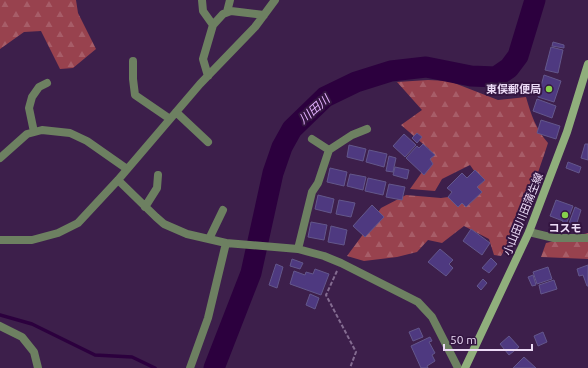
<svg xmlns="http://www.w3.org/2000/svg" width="588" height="368" viewBox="0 0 588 368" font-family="Ubuntu,'Noto Sans JP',sans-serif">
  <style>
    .forest { fill: url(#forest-firs) }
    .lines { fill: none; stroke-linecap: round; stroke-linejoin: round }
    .stream { stroke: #2c003e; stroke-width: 3.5 }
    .river { stroke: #2c003e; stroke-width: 21 }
    .building { fill: #4e3980; stroke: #63578b }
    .path { stroke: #846c91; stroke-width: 2; stroke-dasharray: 4 2; stroke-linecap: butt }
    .minor { stroke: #6d8061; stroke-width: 8 }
    .secondary { stroke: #90af7c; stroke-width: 8 }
    .poi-dot { fill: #86cf4c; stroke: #331540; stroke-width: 1.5 }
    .labels { text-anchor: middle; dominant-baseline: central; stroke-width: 4; stroke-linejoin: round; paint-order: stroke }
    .poi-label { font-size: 11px; font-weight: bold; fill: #ecdbf6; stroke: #331540; text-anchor: end }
    .street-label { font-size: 11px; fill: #ecdbf6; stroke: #331540 }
    .water-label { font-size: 12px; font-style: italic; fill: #e4b2fe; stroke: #331540 }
  </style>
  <defs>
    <pattern id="forest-firs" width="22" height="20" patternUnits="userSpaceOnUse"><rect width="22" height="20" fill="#98424e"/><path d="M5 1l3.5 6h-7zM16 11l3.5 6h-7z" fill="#a75d68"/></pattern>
  </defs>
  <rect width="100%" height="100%" fill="#3d1f4b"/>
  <!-- forest -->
  <path class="forest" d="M 0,0 L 76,0 L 78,13 L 96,49 L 73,68 L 60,69 L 41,31 L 24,32 L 0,49 Z
    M 428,80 L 449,81 L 498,100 L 526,97 C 531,115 536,129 548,143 C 535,182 522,221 501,256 L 494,255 L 489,239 L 464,226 L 442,243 L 428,240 L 417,252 L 397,257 L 364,261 L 347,256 L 364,233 L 381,208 L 406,195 L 441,198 L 470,194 L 482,182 L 470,165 L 442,179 L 435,191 L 410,189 L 427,165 L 429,149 L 401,125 L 422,110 L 397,82 Z
    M 588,233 L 588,259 L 541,257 L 546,243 Z"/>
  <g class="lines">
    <!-- stream -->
    <path class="stream" d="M 0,315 L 32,324 L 95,355 L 132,357 L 155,368"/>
    <!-- river -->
    <path class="river" d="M 214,368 L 251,273 L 273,173 L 282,147 L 292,129 L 325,97 L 356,82 L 391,71 L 426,67 L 471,76 L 496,77 L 509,68 L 518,56 L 535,0"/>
  </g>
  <!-- building -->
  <path class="building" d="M 553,42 L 564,45 L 564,48 L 552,46 Z
    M 551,47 L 563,50 L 558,73 L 545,70 Z
    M 544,75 L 561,81 L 554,102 L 538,97 Z
    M 537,99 L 556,106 L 552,118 L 533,111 Z
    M 541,120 L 560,126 L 556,139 L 537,133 Z
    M 417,133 L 422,137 L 417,143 L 412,138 Z
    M 404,134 L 416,145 L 405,157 L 393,146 Z
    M 423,144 L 435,155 L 430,159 L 433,164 L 424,175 L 406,158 L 417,146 L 419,148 Z
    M 585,144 L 588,144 L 588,160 L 581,158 Z
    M 349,145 L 366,149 L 363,161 L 347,157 Z
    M 369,150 L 387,154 L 384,167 L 366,162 Z
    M 389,156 L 396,158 L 393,172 L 386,171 Z
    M 568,162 L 581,167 L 579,173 L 566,168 Z
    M 395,167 L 409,170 L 407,179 L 393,175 Z
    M 330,168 L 347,172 L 344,186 L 327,182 Z
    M 475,170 L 485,180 L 477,187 L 482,192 L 466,207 L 462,203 L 458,207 L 448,197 L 452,192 L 447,188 L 462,173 L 467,178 Z
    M 350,174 L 366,177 L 363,190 L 347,186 Z
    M 368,178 L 386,182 L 383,195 L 365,191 Z
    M 389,184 L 405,187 L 402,200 L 386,197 Z
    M 318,195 L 334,199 L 331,213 L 315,209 Z
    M 339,200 L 355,203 L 351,217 L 336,214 Z
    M 556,200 L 573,206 L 566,225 L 562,224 L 563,221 L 550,216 Z
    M 372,205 L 384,217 L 365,237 L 353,226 Z
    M 575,207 L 581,210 L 575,229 L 568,226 Z
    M 311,222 L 327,225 L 324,240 L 308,237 Z
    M 331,226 L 347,230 L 344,245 L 328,242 Z
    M 471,229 L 490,243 L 482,255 L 463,241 Z
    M 440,249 L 453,260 L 449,264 L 453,268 L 446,276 L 428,262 Z
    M 491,258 L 497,264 L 489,273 L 482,268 Z
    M 292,259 L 303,263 L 300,269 L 290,266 Z
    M 276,264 L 283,267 L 277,288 L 269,285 Z
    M 588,265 L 588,286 L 587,286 L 583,275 L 579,276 L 577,269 Z
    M 548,267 L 552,279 L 537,284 L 533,272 Z
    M 315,269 L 329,274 L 321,295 L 290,284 L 294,271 L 305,275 L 306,272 L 313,274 Z
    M 533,275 L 536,285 L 532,286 L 528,277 Z
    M 483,279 L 487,283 L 481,290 L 477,286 Z
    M 554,280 L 557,289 L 541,294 L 539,285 Z
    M 310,294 L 319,298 L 315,309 L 306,305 Z
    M 419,328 L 423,337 L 413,341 L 409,332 Z
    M 543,332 L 547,342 L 538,346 L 534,336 Z
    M 509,336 L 519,347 L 509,355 L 500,344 Z
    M 430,337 L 432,341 L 429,342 L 435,353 L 432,355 L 435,361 L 427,366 L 428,368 L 421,368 L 411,346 Z
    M 524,357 L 536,368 L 513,368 Z"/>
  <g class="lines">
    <!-- path -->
    <path class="path" d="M 337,271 L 326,295 L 356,352 L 350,368"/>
    <!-- minor -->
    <path class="minor" d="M 202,0 L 203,11 L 213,25
      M 227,12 L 230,0
      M 133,61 L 133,79 L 135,95 L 170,119
      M 208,76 L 203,59 L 213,25 L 223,14 L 231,11 L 264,15
      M 176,112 L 208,142
      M 34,132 L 29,108 L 32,97 L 39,87 L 47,83
      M 312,139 L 329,150
      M 0,158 L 27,134 L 42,130 L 70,133 L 87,141 L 127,169
      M 118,180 L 156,217 L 164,224 L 187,234 L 226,243 L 298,249 L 324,256 L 341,263 L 418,302 L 432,317 L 458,368
      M 145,207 L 157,188 L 158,175
      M 529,232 L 554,238 L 588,238
      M 209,239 L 223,210
      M 0,240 L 32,240 L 58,233 L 78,223 L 118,180 L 200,84 L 255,27 L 275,0
      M 298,249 L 312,192 L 318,183 L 329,150 L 352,135 L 367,129
      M 0,326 L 22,337 L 34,352 L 38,368
      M 190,368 L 208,318 L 226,243"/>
    <!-- secondary -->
    <path class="secondary" d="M 465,368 L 529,232 L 567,132 L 588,64"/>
  </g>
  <!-- markers -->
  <g class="poi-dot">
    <circle cx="549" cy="89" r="4"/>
    <circle cx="565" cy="215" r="4"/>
  </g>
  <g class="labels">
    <!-- poi labels -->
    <g class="poi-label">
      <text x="541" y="89">東俣郵便局</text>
      <text x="565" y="228" text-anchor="middle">コスモ</text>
    </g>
    <!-- street labels -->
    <g class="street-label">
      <text transform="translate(523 214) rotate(-68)">小山田川田蒲生線</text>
    </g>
    <!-- water labels -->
    <g class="water-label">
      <text transform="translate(314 109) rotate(-41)">川田川</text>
    </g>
  </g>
  <!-- scale -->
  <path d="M444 344v6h88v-6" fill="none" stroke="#ecdbf6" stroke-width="2"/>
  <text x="450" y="344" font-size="12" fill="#ecdbf6" stroke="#331540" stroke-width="3" paint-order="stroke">50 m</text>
</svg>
